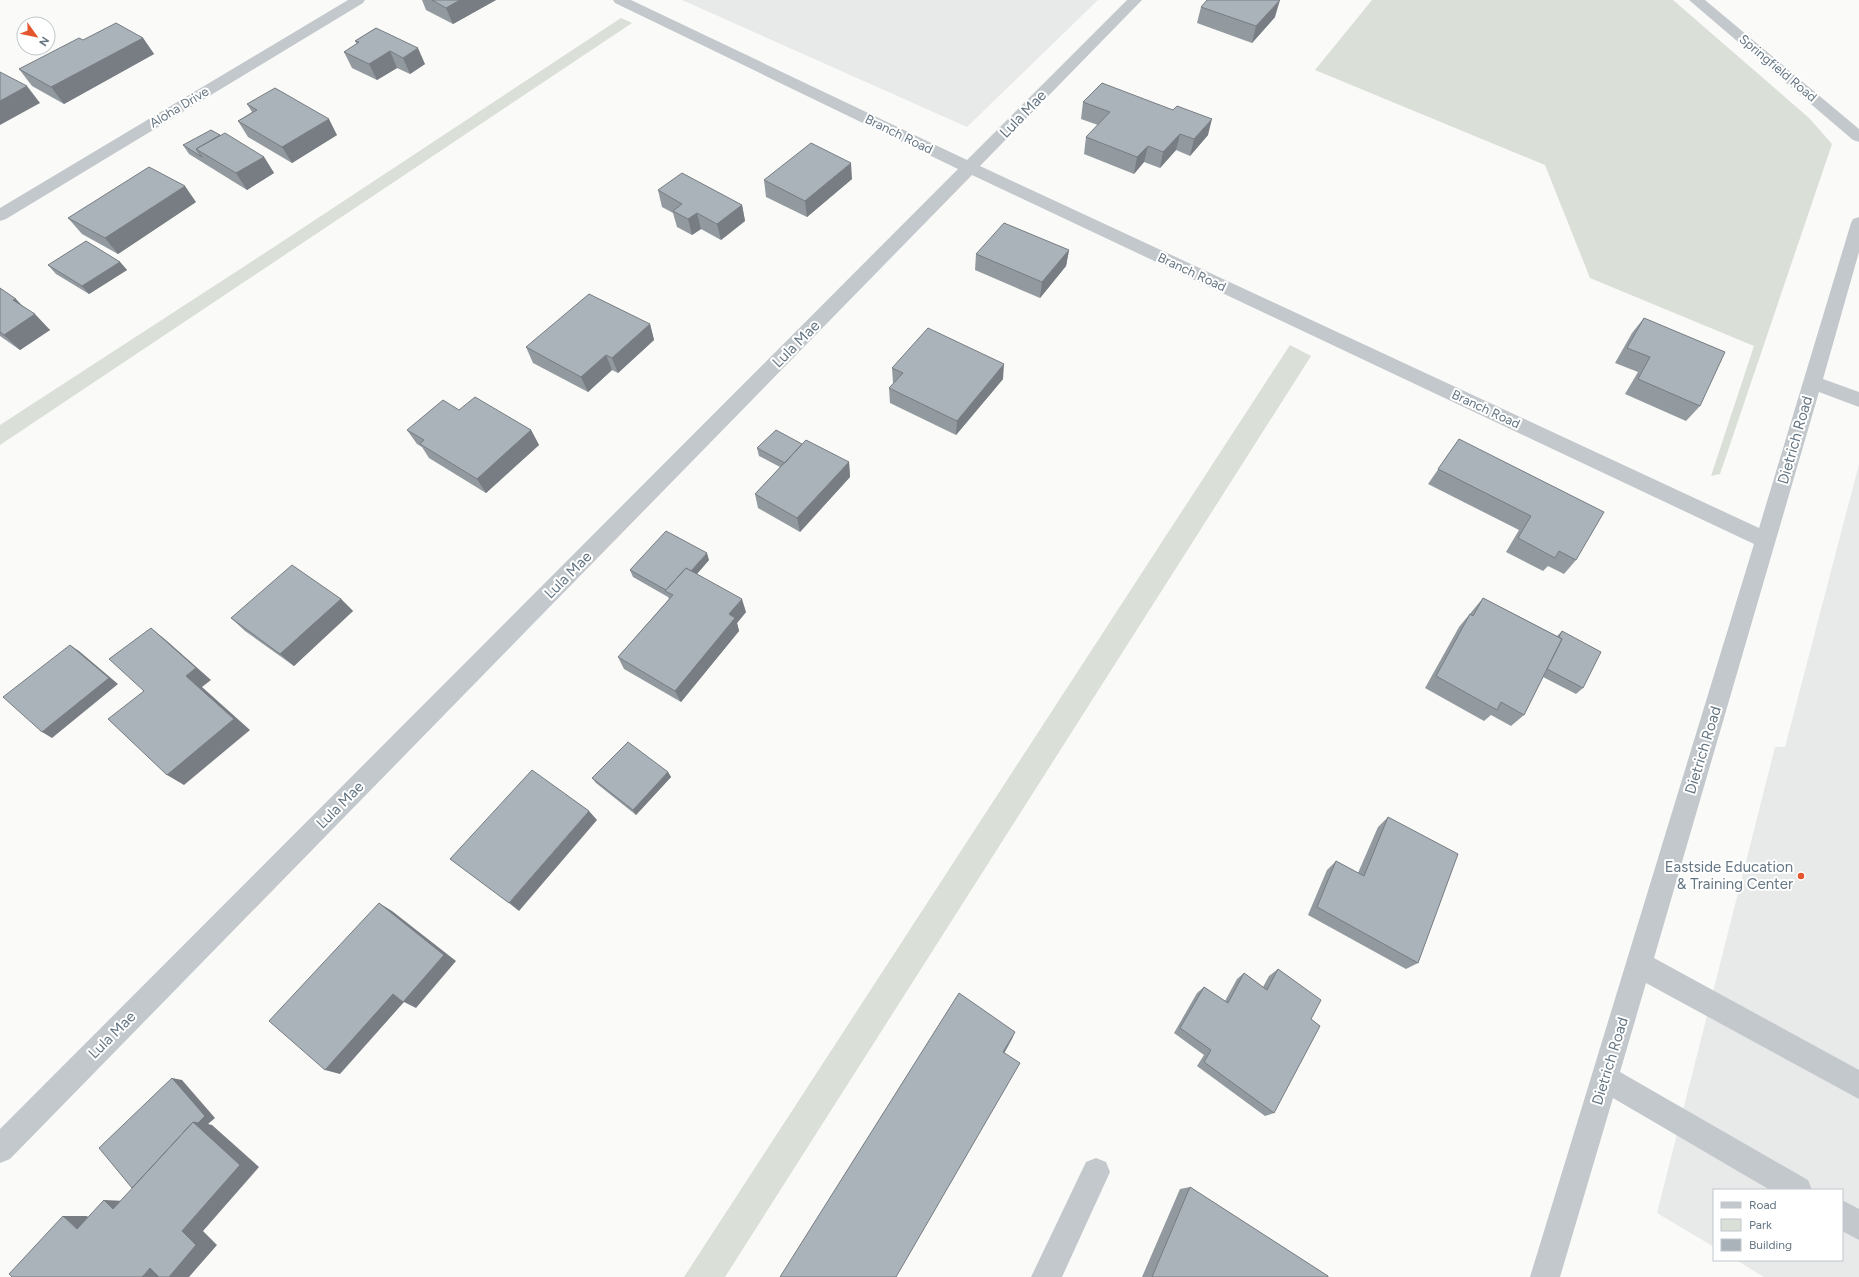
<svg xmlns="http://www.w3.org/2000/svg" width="1859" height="1277" viewBox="0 0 1859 1277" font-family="Figtree,sans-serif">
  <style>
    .built { fill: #e8e9e9 }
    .green { fill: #dadfd7 }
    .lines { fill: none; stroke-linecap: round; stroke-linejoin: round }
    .minor { fill: #c3c8cc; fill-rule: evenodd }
    .wall { fill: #929a9f }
    .shaded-wall { fill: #777d82 }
    .building { fill: #aab3b9; stroke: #777d82 }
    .poi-dot { fill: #e4572e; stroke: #fff; stroke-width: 1.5 }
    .labels { text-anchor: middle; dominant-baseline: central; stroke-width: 4; stroke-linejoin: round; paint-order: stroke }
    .far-street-label { font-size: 13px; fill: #657683; stroke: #fff }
    .street-label { font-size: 15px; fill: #657683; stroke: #fff }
    .poi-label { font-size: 15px; fill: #657683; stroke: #fff; text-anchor: end }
  </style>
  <rect width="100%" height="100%" fill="#fafaf8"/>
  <!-- built -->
  <path class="built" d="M 682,0 L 1098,0 L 967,127 Z
    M 1859,464 L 1859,1277 L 1764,1277 L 1736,1260 L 1842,1260 L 1842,1190 L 1714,1190 L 1714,1247 L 1657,1213 L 1775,747 L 1785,747 Z"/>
  <!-- green -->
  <path class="green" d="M 1372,0 L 1673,0 L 1809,118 L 1832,144 L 1720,474 L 1711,476 L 1754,346 L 1590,278 L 1545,165 L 1315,70 Z
    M 621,18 L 632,23 L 0,445 L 0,425 L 274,247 Z
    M 1290,345 L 1311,356 L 725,1277 L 684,1277 Z"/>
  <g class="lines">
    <!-- minor -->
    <path class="minor" d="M 348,0 L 365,0 L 363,3 L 6,219 L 0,221 L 0,208 Z
      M 613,0 L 631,0 L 967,160 L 1127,0 L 1142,0 L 980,166 L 1759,528 L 1851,223 L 1853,219 L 1859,217 L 1859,252 L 1823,379 L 1859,392 L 1859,407 L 1819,392 L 1654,958 L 1859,1070 L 1859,1099 L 1646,983 L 1620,1072 L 1808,1180 L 1812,1190 L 1770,1190 L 1613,1098 L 1560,1277 L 1530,1277 L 1754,544 L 972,175 L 10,1159 L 0,1163 L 0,1129 L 958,169 L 615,3 Z
      M 1689,0 L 1705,0 L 1859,129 L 1859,142 L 1853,140 Z
      M 1096,1158 L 1106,1162 L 1110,1172 L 1062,1277 L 1031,1277 L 1086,1162 Z
      M 1842,1200 L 1859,1209 L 1859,1240 L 1842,1231 Z"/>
  </g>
  <!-- wall -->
  <path class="wall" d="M 422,0 L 496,0 L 453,24 L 426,10 Z
    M 1201,7 L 1275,17 L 1252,43 L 1197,23 Z
    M 376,28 L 425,64 L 410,74 L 397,68 L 377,80 L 352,68 L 344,52 L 357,44 L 355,41 Z
    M 143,38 L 154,54 L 64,104 L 32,86 L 19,69 L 83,40 Z
    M 1083,102 L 1208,135 L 1190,156 L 1176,150 L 1160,168 L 1144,162 L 1134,174 L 1084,154 L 1086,137 L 1098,125 L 1081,119 Z
    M 247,104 L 337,135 L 292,163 L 248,137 L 238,121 L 252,112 Z
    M 220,135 L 264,157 L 274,173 L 247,190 L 189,154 L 183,145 Z
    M 852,179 L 807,217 L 766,197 L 764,180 Z
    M 658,190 L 742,205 L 745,221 L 721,240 L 701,229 L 692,235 L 677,227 L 673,213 L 662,207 Z
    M 196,202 L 118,254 L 82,234 L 68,218 Z
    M 1069,250 L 1066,266 L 1040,298 L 975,270 L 976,254 Z
    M 120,262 L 127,270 L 89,294 L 56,274 L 48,265 Z
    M 0,288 L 25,308 L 50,330 L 20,350 L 0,336 Z
    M 1644,318 L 1700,406 L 1686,421 L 1625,394 L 1638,372 L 1615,363 L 1632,333 Z
    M 650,324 L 654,340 L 618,373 L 612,370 L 588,392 L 533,363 L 526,347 Z
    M 892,368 L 1003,379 L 956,435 L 890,403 L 889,388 L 894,383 L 893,383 Z
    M 459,410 L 531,430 L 539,445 L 486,493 L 429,458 L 422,447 L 417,444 L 407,430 Z
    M 1459,439 L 1576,560 L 1564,574 L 1548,566 L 1543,571 L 1506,552 L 1519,530 L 1428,484 Z
    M 802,444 L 849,462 L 850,477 L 800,532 L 758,508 L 755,494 L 780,467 L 759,456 L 757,448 Z
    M 709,560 L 697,574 L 746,612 L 737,623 L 739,631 L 681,702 L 624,669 L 618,657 L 669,599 L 668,597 L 633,577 L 630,570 Z
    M 1483,598 L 1557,636 L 1562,631 L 1583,688 L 1576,694 L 1543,677 L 1524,715 L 1511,726 L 1491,715 L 1484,721 L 1425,688 L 1459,627 Z
    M 341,599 L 353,611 L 294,666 L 245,631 L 231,618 Z
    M 668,772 L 671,777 L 636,815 L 596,783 L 592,778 Z
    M 1388,817 L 1418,963 L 1406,969 L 1308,915 L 1327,870 L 1336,861 L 1358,873 L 1378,827 Z
    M 1278,969 L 1311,1019 L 1274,1113 L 1265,1116 L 1197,1066 L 1204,1055 L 1174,1033 L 1197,993 L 1204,987 L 1225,1001 L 1237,979 L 1244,973 L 1263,987 L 1269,976 Z
    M 1190,1187 L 1328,1277 L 1142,1277 L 1180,1189 Z"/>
  <!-- shaded-wall -->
  <path class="shaded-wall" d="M 460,0 L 496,0 L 453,24 L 446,8 Z
    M 1280,0 L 1275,17 L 1252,43 L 1256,26 Z
    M 143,38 L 154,54 L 64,104 L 51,87 Z
    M 418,48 L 425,64 L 410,74 L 403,58 Z
    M 390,51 L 397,68 L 377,80 L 369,64 Z
    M 27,86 L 40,103 L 0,125 L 0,101 Z
    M 329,119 L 337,135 L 292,163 L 282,147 Z
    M 1212,119 L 1208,135 L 1190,156 L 1194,139 Z
    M 1180,134 L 1176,150 L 1160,168 L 1163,152 Z
    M 1148,146 L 1144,162 L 1134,174 L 1137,157 Z
    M 264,157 L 274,173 L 247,190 L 236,173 Z
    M 851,163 L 852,179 L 807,217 L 805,201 Z
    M 185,186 L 196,202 L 118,254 L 105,238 Z
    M 742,205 L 745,221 L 721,240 L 717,224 Z
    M 697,213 L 701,229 L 692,235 L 688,219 Z
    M 1069,250 L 1066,266 L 1040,298 L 1042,282 Z
    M 120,262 L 127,270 L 89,294 L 82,286 Z
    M 16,299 L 31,315 L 13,300 Z
    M 35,314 L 50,330 L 20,350 L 4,335 Z
    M 650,324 L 654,340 L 618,373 L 612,358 Z
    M 606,355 L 612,370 L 588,392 L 581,377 Z
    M 1004,364 L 1003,379 L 956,435 L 957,421 Z
    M 531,430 L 539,445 L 486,493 L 477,479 Z
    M 849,462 L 850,477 L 800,532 L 797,518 Z
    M 707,553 L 709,560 L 675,599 L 673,595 L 672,594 Z
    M 341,599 L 353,611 L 294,666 L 280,654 Z
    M 742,599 L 746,612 L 737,623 L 739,631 L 681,702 L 675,691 L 729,614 Z
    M 151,628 L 167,641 L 211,680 L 202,687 L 250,730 L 184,785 L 167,775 L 186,676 Z
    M 70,645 L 79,651 L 118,684 L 52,738 L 42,732 Z
    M 668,772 L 671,777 L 636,815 L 633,810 Z
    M 589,811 L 597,820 L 519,911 L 509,903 Z
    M 379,903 L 392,911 L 456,961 L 416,1008 L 404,1002 L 340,1074 L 325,1070 Z
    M 1015,1032 L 1012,1039 L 1001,1059 L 1003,1052 Z
    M 172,1078 L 182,1080 L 215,1118 L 208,1124 L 212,1125 L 259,1167 L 203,1231 L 217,1245 L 189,1277 L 169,1277 L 182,1231 L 193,1122 Z
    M 104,1200 L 126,1201 L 113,1209 Z
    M 63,1216 L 87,1216 L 100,1229 L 77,1229 Z
    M 150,1268 L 163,1277 L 142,1277 Z"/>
  <!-- building -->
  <path class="building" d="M 432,0 L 460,0 L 446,8 Z
    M 1207,0 L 1280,0 L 1256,26 L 1201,7 Z
    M 116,23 L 143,38 L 51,87 L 19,69 L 79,38 L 83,40 Z
    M 376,28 L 418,48 L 403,58 L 390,51 L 369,64 L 344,52 L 359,42 L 355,41 Z
    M 0,72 L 27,86 L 0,101 Z
    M 1102,83 L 1173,110 L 1177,106 L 1212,119 L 1194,139 L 1180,134 L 1163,152 L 1148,146 L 1137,157 L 1086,137 L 1110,112 L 1083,102 Z
    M 275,88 L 329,119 L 282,147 L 238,121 L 257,110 L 247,104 Z
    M 211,130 L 220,135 L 196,149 L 202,157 L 183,145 Z
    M 225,133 L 264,157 L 236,173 L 196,149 Z
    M 811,143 L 851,163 L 805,201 L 764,180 Z
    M 149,167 L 185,186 L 105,238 L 68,218 Z
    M 682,173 L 742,205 L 717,224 L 697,213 L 688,219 L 673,211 L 682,204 L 658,190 Z
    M 1004,223 L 1069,250 L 1042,282 L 976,254 Z
    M 86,241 L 120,262 L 82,286 L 48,265 Z
    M 0,288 L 16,299 L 13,300 L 35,314 L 4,335 L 0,332 Z
    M 589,294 L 650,324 L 612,358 L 606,355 L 581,377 L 526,347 Z
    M 1644,318 L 1725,352 L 1700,406 L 1638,379 L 1650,357 L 1627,348 Z
    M 928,328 L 1004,364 L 957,421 L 889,388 L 903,373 L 892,368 Z
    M 475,397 L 531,430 L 477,479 L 420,444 L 424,440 L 407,430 L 443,400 L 459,410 Z
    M 776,430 L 802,444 L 785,463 L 757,448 Z
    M 1459,439 L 1604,512 L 1576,560 L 1559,551 L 1555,558 L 1518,538 L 1531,516 L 1438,469 Z
    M 806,440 L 849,462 L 797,518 L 755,494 Z
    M 666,531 L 707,553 L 691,571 L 686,568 L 666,590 L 630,570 Z
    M 292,565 L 341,599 L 280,654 L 231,618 Z
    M 686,568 L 742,599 L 729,614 L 735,618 L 675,691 L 618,657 L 673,595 L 665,591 Z
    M 1483,598 L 1562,639 L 1524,715 L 1501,702 L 1497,710 L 1436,676 L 1470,614 L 1473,616 Z
    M 151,628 L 196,668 L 186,676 L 234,719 L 167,775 L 108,719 L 144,691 L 109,659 Z
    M 1562,631 L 1601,652 L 1583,688 L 1547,669 L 1562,639 L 1559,637 Z
    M 70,645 L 109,678 L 42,732 L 3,697 Z
    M 628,742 L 668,772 L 633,810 L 592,778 Z
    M 532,770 L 589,811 L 509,903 L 450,859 Z
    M 1388,817 L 1458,854 L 1418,963 L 1317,907 L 1336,861 L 1364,876 Z
    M 379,903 L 444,955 L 403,1002 L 393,994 L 325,1070 L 269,1021 Z
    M 1278,969 L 1321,1000 L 1311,1019 L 1320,1026 L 1274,1113 L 1204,1062 L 1211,1050 L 1180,1028 L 1204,987 L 1228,1003 L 1244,973 L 1267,990 Z
    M 959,993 L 1015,1032 L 1003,1052 L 1020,1063 L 896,1277 L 780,1277 Z
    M 172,1078 L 205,1116 L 198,1123 L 193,1122 L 132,1188 L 99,1148 Z
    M 193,1122 L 240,1165 L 182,1231 L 196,1245 L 169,1277 L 159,1277 L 150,1268 L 142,1277 L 12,1277 L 9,1274 L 63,1216 L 77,1229 L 104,1200 L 113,1209 Z
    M 1190,1187 L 1328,1276 L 1328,1277 L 1152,1277 Z"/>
  <!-- markers -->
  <circle class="poi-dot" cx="1801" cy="876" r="4"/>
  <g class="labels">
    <!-- far-street labels -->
    <g class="far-street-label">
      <text transform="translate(1778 68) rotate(40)">Springfield Road</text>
      <text transform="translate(179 107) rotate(-31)">Aloha Drive</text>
      <text transform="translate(899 134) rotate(26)">Branch Road</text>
      <text transform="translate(1192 272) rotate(25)">Branch Road</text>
      <text transform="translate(1486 409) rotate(25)">Branch Road</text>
    </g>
    <!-- street labels -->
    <g class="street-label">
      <text transform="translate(1023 114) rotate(-46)">Lula Mae</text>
      <text transform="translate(796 344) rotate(-45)">Lula Mae</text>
      <text transform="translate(1795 440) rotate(-74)">Dietrich Road</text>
      <text transform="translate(568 575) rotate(-45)">Lula Mae</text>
      <text transform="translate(1703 750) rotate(-73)">Dietrich Road</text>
      <text transform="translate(340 805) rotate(-45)">Lula Mae</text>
      <text transform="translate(112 1035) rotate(-45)">Lula Mae</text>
      <text transform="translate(1610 1061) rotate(-73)">Dietrich Road</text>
    </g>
    <!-- poi labels -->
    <g class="poi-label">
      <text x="1793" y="867">Eastside Education<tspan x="1793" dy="17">&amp; Training Center</tspan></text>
    </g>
  </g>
  <!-- legend -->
  <rect x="1713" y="1189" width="130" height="72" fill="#ffffff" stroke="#c1c8cd"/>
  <rect x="1721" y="1202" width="20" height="6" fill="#c3c8cc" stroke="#c1c8cd"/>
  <text x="1749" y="1209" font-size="12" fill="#657683">Road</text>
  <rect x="1721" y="1219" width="20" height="12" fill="#dadfd7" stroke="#c1c8cd"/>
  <text x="1749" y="1229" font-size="12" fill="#657683">Park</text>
  <rect x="1721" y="1239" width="20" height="12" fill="#aab3b9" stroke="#c1c8cd"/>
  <text x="1749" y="1249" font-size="12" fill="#657683">Building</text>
  <!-- north arrow -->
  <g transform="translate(36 36) rotate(123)"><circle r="19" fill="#ffffff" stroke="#c1c8cd"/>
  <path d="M0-3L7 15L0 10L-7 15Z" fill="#e4572e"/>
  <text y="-6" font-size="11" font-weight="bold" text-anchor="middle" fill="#657683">N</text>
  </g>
</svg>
